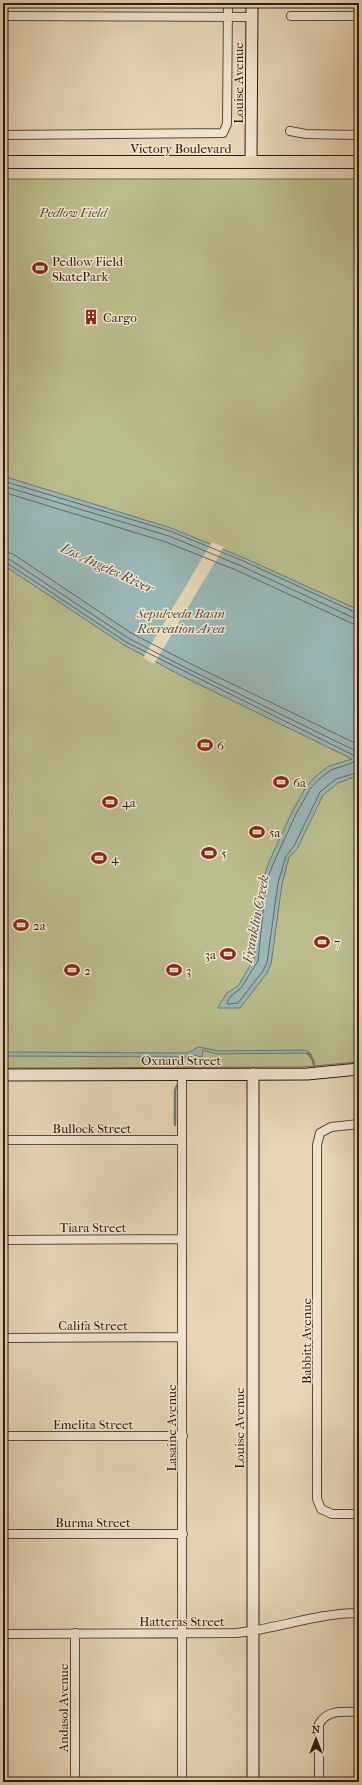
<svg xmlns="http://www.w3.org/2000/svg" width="362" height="1785" viewBox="0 0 362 1785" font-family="'IM FELL French Canon',serif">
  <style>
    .green { fill: #babc8b; stroke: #766b4b }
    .water { fill: #99b7b6; stroke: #707872 }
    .pier { fill: #e6d6b6 }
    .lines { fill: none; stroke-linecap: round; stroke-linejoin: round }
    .shore { stroke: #666860; stroke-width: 1 }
    .stream { stroke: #707872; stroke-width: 2.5 }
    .street-casing { stroke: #5f4936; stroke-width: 10 }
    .secondary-casing { stroke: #321a0b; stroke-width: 13 }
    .primary-casing { stroke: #321a0b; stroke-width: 14 }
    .street { stroke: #efe4d0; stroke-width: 8 }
    .secondary { stroke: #efe4d0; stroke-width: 11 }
    .primary { stroke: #e6d6b6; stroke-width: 12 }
    .labels { text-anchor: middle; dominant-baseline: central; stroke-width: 3; stroke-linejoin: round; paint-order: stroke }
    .street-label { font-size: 13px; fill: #321a0b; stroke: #efe4d0 }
    .park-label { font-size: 13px; font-style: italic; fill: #5b4b31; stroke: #efe4d0 }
    .poi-label { font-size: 13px; fill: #321a0b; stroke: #efe4d0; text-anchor: start }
    .water-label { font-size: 14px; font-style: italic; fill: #51493e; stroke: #efe4d0 }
  </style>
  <rect width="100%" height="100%" fill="#e6d6b6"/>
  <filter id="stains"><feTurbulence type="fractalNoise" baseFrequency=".005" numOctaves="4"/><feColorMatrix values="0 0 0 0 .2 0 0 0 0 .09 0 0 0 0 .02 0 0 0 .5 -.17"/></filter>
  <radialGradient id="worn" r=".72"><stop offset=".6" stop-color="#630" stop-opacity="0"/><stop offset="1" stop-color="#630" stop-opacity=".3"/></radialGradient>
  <!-- green -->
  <path class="green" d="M 3,179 L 359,179 L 359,1062 L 301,1067 L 3,1068 Z"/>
  <!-- water -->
  <path class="water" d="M 3,476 L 171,528 L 242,557 L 359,610 L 359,775 L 338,783 L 323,795 L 297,849 L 289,857 L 282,884 L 271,964 L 267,973 L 240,1008 L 218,1008 L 218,1007 L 227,993 L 238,986 L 254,959 L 262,883 L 269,862 L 292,812 L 306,787 L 315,777 L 329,766 L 352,759 L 184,677 L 124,645 L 3,565 Z
    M 198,1047 L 219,1051 L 304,1050 L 308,1051 L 312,1055 L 303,1053 L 216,1054 L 203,1050 L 202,1057 L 193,1055 L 187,1057 L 3,1056 L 3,1052 L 186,1053 L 192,1051 Z"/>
  <!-- pier -->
  <path class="pier" d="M 212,542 L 224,547 L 154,664 L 143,658 Z"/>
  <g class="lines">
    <!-- shore -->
    <path class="shore" d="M 3,481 L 170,531 L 241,560 L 359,614
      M 3,486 L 169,536 L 239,565 L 354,618 L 359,619
      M 3,492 L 166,542 L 236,570 L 351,623 L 359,625
      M 3,551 L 13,554 L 131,633 L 191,664 L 359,745
      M 3,557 L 9,559 L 128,638 L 188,669 L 354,750 L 359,754
      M 3,562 L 7,563 L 126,642 L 355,756 L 355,760 L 352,763 L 331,770 L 318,780 L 310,789 L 296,814 L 273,864 L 266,883 L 258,961 L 241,988 L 231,996 L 227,1002 L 228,1004 L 238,1003 L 263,971 L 267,963 L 278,883 L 286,856 L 294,846 L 320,792 L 336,779 L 359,772"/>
    <!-- stream -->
    <path class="stream" d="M 308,1053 L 313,1060 L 315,1070
      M 188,1070 L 192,1064
      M 175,1125 L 175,1090 L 179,1082"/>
    <defs>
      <path id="street" d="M 3,16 L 252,17
        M 291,16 L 359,16
        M 290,131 L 306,134 L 359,135
        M 3,135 L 223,133 L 227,124 L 228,3
        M 182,1075 L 182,1782
        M 359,1124 L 331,1127 L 320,1133 L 317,1145 L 317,1499 L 321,1509 L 332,1514 L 359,1514
        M 3,1140 L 181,1140
        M 3,1240 L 182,1239
        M 3,1338 L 182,1337
        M 3,1436 L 183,1436
        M 3,1534 L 183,1534
        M 75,1633 L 75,1782
        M 3,1634 L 236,1633 C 277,1629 317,1613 359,1613
        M 319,1782 L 319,1724 C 328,1709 343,1712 359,1712"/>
      <path id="secondary" d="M 251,162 L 252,3
        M 253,1074 L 253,1782
        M 3,1075 L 307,1074 L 359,1069"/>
      <path id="primary" d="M 3,162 L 359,162"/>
    </defs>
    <!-- street casing -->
    <use href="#street" class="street-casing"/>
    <!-- secondary casing -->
    <use href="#secondary" class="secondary-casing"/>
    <!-- primary casing -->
    <use href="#primary" class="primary-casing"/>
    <!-- street -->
    <use href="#street" class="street"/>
    <!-- secondary -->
    <use href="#secondary" class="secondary"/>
    <!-- primary -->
    <use href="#primary" class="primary"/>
  </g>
  <!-- icons -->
  <defs>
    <symbol id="stadium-bare" viewBox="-9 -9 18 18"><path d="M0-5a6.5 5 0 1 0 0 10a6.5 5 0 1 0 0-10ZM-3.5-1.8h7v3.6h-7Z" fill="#8f2418" stroke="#efe4d0" stroke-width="2.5" paint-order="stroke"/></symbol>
    <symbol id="building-bare" viewBox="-9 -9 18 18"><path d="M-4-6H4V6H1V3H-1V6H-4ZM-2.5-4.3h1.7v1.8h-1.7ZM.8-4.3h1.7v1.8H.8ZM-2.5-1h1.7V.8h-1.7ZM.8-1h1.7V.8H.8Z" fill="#8f2418" stroke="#efe4d0" stroke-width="2.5" paint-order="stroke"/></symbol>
  </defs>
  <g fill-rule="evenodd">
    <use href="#stadium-bare" x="29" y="257" width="22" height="22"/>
    <use href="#building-bare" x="80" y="306" width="22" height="22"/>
    <use href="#stadium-bare" x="194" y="734" width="22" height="22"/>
    <use href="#stadium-bare" x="270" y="771" width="22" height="22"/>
    <use href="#stadium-bare" x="99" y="791" width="22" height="22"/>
    <use href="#stadium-bare" x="246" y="821" width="22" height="22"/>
    <use href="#stadium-bare" x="198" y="842" width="22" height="22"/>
    <use href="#stadium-bare" x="88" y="847" width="22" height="22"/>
    <use href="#stadium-bare" x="10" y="914" width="22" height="22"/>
    <use href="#stadium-bare" x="311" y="931" width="22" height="22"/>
    <use href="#stadium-bare" x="217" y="943" width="22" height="22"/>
    <use href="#stadium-bare" x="61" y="959" width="22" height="22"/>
    <use href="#stadium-bare" x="163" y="959" width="22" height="22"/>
  </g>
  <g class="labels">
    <!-- street labels -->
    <g class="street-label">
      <text transform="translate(238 83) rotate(-90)">Louise Avenue</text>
      <text x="181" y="148">Victory Boulevard</text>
      <text x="181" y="1060">Oxnard Street</text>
      <text x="92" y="1128">Bullock Street</text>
      <text x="93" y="1227">Tiara Street</text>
      <text x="93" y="1325">Califa Street</text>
      <text transform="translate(306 1341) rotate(-90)">Babbitt Avenue</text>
      <text x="93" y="1424">Emelita Street</text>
      <text transform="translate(171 1428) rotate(-90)">Lasaine Avenue</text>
      <text transform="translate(239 1428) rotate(-90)">Louise Avenue</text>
      <text x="93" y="1522">Burma Street</text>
      <text x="182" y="1621">Hatteras Street</text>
      <text transform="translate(63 1708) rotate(-90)">Andasol Avenue</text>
    </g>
    <!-- park labels -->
    <g class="park-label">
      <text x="73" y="212">Pedlow Field</text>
      <text x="181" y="613">Sepulveda Basin<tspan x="181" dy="15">Recreation Area</tspan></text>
    </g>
    <!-- poi labels -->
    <g class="poi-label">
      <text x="52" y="261">Pedlow Field<tspan x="52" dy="15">SkatePark</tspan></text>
      <text x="103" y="317">Cargo</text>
      <text x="217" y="745">6</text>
      <text x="293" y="782">6a</text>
      <text x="122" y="802">4a</text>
      <text x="269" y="832">5a</text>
      <text x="221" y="853">5</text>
      <text x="111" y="858">4</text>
      <text x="33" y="925">2a</text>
      <text x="334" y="942">7</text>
      <text x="216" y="954" text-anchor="end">3a</text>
      <text x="84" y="970">2</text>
      <text x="186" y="970">3</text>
    </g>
    <!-- water labels -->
    <g class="water-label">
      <text transform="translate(107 568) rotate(25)">Los Angeles River</text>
      <text transform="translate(256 919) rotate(-79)">Franklin Creek</text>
    </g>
  </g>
  <!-- margin -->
  <rect width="362" height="1785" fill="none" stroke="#e6d6b6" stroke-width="16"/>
  <rect x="4" y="4" width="354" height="1777" fill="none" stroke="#321a0b" stroke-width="2"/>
  <rect x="8" y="8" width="346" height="1769" fill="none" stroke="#321a0b"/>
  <!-- north arrow -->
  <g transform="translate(316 1739)" stroke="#efe4d0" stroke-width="3" paint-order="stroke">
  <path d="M0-3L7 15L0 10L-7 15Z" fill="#321a0b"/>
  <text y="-6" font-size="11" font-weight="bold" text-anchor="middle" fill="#321a0b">N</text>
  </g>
  <rect width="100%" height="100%" filter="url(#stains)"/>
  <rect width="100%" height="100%" fill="url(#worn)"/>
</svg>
